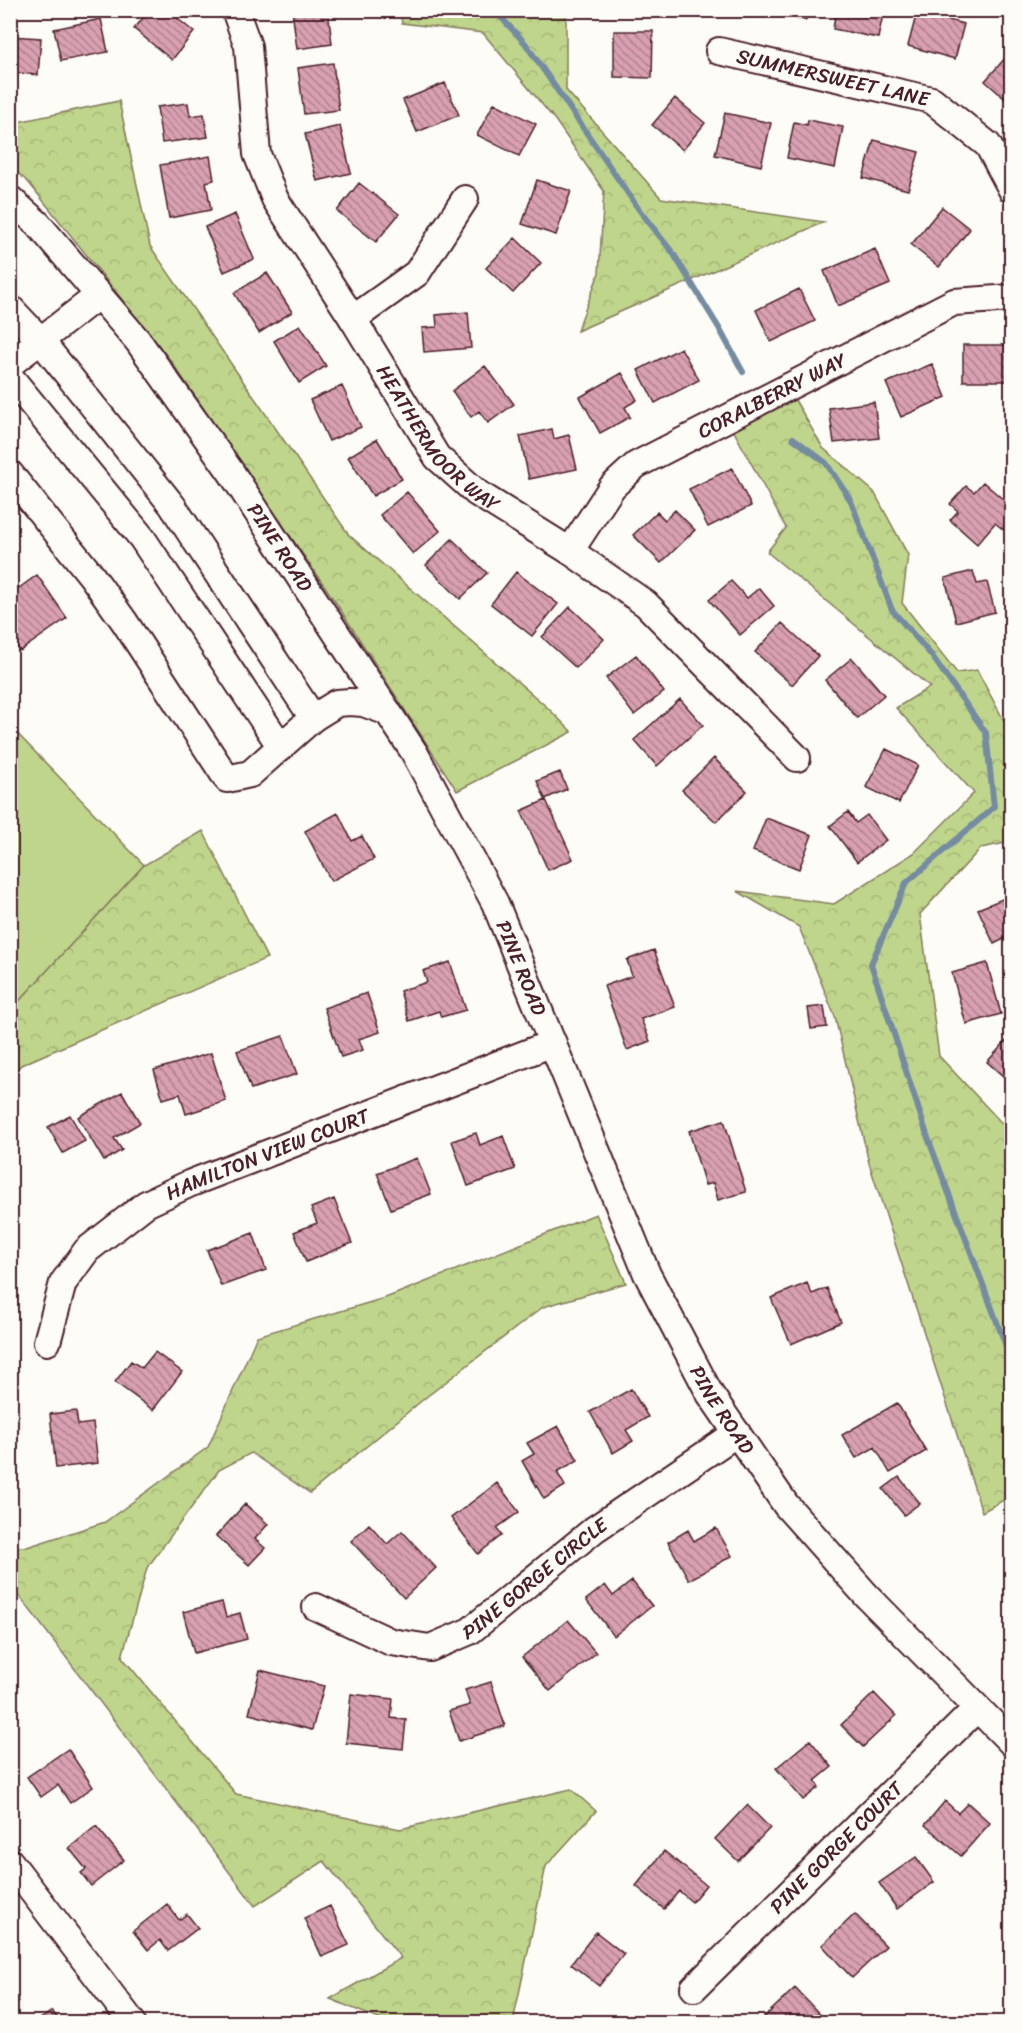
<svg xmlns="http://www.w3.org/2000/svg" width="1022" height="2033" viewBox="0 0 1022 2033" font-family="Sriracha,sans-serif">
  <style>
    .grass { fill: #bfd58b; stroke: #847a5b; stroke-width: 1.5 }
    .forest { fill: url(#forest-crowns); stroke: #847a5b; stroke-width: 1.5 }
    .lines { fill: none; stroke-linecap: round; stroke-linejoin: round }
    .stream { stroke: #748ba2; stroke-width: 6 }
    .building { fill: url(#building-back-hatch); stroke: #4a1f2b; stroke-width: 1.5 }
    .minor-casing { stroke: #4a1f2b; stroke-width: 30 }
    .minor { stroke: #fdfcf7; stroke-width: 26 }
    .labels { text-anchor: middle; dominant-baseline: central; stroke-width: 4.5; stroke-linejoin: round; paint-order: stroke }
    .street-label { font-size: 20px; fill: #4a1f2b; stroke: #fdfcf7 }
  </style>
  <defs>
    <pattern id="forest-crowns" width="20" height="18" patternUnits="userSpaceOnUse" patternTransform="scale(1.5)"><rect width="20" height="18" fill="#bfd58b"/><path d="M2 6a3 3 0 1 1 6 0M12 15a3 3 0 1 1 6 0" fill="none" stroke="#a6b678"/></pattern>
    <pattern id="building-back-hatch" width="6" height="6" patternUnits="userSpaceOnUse" patternTransform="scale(1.5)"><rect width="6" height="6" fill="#d8a0b1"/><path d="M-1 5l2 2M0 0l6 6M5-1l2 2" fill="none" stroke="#b18290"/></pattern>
  </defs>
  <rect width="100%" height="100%" fill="#fdfcf7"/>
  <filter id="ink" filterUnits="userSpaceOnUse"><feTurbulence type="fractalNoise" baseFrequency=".0167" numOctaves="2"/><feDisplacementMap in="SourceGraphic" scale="12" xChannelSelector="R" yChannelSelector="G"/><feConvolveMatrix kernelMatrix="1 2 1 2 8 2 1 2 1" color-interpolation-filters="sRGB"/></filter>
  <g filter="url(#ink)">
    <!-- grass -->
    <path class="grass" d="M 11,727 L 144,865 L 11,1010 L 10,1010 Z"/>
    <!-- forest -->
    <path class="forest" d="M 400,11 L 566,11 L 566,90 L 661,198 L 824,222 L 577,331 L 599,273 L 604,191 L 555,120 L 483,33 L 402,23 Z
      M 119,101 L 150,246 L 349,535 L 548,708 L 572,732 L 457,791 L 336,603 L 171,361 L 29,183 L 11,167 L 11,122 L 13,123 Z
      M 795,400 L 823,448 L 874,492 L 908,555 L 902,603 L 957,673 L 977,670 L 1011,734 L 1011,842 L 981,848 L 920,914 L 939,1056 L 1011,1133 L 1011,1496 L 982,1512 L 869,1163 L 835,1017 L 799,927 L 737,891 L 834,904 L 914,853 L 974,793 L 896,708 L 930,687 L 767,552 L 786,528 L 731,426 Z
      M 203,831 L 267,958 L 21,1065 L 11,1075 L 11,1010 L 144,865 Z
      M 596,1214 L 626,1283 L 543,1307 L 425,1398 L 310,1493 L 251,1453 L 219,1470 L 147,1568 L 122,1657 L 236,1794 L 400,1829 L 571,1789 L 596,1811 L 546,1866 L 513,2022 L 386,2022 L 330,1999 L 401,1958 L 324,1861 L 255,1906 L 21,1598 L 11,1587 L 11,1547 L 27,1547 L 105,1522 L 208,1447 L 257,1336 L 388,1297 Z"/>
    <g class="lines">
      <!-- stream -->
      <path class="stream" d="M 494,10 L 525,43 L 640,211 L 673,253 L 719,328 L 743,372
        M 793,438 L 826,463 L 851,501 L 892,610 L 932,656 L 986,733 L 994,807 L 906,883 L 871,964 L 928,1138 L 1012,1362"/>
    </g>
    <!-- building -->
    <path class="building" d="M 150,10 L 167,10 L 194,32 L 172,60 L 134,29 Z
      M 292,10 L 328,10 L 332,44 L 297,49 Z
      M 779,10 L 808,10 L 806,20 L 778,16 Z
      M 836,10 L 884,10 L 878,38 L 833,29 Z
      M 917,12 L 964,24 L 955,59 L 908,46 Z
      M 101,19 L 108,52 L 61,61 L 54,29 Z
      M 614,31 L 653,31 L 652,78 L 614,77 Z
      M 10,36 L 41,38 L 38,75 L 10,72 Z
      M 1007,56 L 1012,60 L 1012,105 L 985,81 Z
      M 333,63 L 339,110 L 304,114 L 298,68 Z
      M 445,83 L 459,115 L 417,132 L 403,100 Z
      M 675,98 L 705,123 L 683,150 L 652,125 Z
      M 188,103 L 190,116 L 204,114 L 208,137 L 162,143 L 157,107 Z
      M 494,103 L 536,124 L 519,156 L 477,135 Z
      M 725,113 L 771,123 L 761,166 L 715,155 Z
      M 808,120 L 843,127 L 835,168 L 787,158 L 794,122 L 807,125 Z
      M 340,126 L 351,173 L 317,181 L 305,134 Z
      M 874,140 L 919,152 L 908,190 L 863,178 Z
      M 210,156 L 214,180 L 206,182 L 211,210 L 169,218 L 160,165 Z
      M 537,180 L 571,191 L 556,235 L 522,224 Z
      M 359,183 L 399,214 L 376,242 L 337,211 Z
      M 942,207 L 970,229 L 939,267 L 911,245 Z
      M 235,214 L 254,259 L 224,272 L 205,227 Z
      M 515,238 L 541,263 L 513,293 L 486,268 Z
      M 875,249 L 890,284 L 838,306 L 824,271 Z
      M 267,273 L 292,312 L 259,333 L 234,293 Z
      M 799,289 L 815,321 L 771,342 L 756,310 Z
      M 468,312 L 471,348 L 424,352 L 422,328 L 437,327 L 436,315 Z
      M 300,325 L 326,366 L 299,383 L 274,341 Z
      M 963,345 L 1012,345 L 1011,381 L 963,381 Z
      M 681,348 L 699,380 L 655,403 L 638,370 Z
      M 932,364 L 946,397 L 901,417 L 886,383 Z
      M 485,366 L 514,404 L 488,423 L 479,411 L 471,417 L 452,391 Z
      M 622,373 L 637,400 L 625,407 L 630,417 L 600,433 L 580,397 Z
      M 342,386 L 361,427 L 329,441 L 310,400 Z
      M 874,402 L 879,438 L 834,443 L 829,408 Z
      M 552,429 L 554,439 L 569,435 L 577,469 L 529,479 L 520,436 Z
      M 377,439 L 402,479 L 373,496 L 348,457 Z
      M 732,468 L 751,506 L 708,527 L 689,489 Z
      M 983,482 L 1012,507 L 1012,521 L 1004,530 L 995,523 L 977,544 L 950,520 L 958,511 L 950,504 L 966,486 L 974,492 Z
      M 407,492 L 440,531 L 413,554 L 380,515 Z
      M 675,510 L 695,530 L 661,563 L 633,535 L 657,512 L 665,520 Z
      M 452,539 L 487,573 L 460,599 L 426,565 Z
      M 973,571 L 977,584 L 987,582 L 995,612 L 956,622 L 945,578 Z
      M 516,572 L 558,604 L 532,636 L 491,604 Z
      M 37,575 L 67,618 L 20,651 L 10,639 L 10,576 L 19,588 Z
      M 731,581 L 747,598 L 759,588 L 774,606 L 740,635 L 709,600 Z
      M 570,607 L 604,639 L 576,668 L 542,637 Z
      M 782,623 L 818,656 L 792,685 L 755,652 Z
      M 636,655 L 664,692 L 634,715 L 606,678 Z
      M 852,658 L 884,695 L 857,718 L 825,680 Z
      M 680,699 L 703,725 L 657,766 L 634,740 Z
      M 886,749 L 918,765 L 899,803 L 866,787 Z
      M 714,758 L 747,791 L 716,822 L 682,790 Z
      M 560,772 L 567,789 L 545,799 L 537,781 Z
      M 546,800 L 573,859 L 548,870 L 521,811 Z
      M 848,812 L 856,823 L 867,815 L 886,840 L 857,862 L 830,826 Z
      M 338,813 L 352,841 L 362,836 L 374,859 L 331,881 L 305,831 Z
      M 766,818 L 812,835 L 799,869 L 753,851 Z
      M 1012,895 L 1012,944 L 1008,937 L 994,944 L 978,909 Z
      M 654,950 L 675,1007 L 641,1019 L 650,1041 L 627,1050 L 604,986 L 632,976 L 627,960 Z
      M 450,962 L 466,1010 L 441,1017 L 439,1011 L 409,1021 L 400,991 L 427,982 L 423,971 Z
      M 987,963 L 1001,1014 L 966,1024 L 952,973 Z
      M 367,993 L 380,1032 L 359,1039 L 363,1050 L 341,1057 L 324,1008 Z
      M 824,1006 L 827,1027 L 811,1029 L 808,1008 Z
      M 283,1036 L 297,1074 L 251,1089 L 237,1051 Z
      M 1008,1039 L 1012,1043 L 1012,1084 L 987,1062 Z
      M 211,1053 L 226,1101 L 186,1114 L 180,1094 L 163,1099 L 154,1070 Z
      M 122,1092 L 140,1123 L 114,1138 L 122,1150 L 104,1161 L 78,1117 Z
      M 70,1115 L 85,1141 L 63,1153 L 48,1127 Z
      M 724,1120 L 746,1192 L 718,1200 L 713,1183 L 705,1185 L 689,1131 Z
      M 476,1133 L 480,1145 L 503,1136 L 515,1169 L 468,1186 L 452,1141 Z
      M 417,1158 L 431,1194 L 391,1209 L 377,1173 Z
      M 334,1199 L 352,1243 L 306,1262 L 294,1232 L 317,1223 L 311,1208 Z
      M 253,1233 L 266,1270 L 221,1286 L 207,1250 Z
      M 807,1283 L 812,1294 L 827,1288 L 841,1322 L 791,1344 L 771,1298 Z
      M 155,1352 L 182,1372 L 153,1410 L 115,1382 L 131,1361 L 142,1368 Z
      M 631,1389 L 648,1417 L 626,1430 L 633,1441 L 613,1453 L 590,1412 Z
      M 897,1403 L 926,1451 L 890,1473 L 875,1447 L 856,1458 L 842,1435 Z
      M 76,1411 L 78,1425 L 93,1423 L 98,1463 L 56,1468 L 50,1414 Z
      M 558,1426 L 578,1460 L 557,1472 L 565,1486 L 544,1499 L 522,1461 L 534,1454 L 527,1443 Z
      M 899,1477 L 920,1503 L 904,1515 L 883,1489 Z
      M 497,1483 L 519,1512 L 497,1528 L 502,1535 L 478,1554 L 451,1518 Z
      M 245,1504 L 268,1524 L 255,1539 L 265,1548 L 249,1565 L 216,1536 Z
      M 369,1524 L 387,1544 L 402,1531 L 436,1568 L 404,1598 L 351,1541 Z
      M 716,1528 L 732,1556 L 689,1580 L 668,1542 L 688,1530 L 694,1541 Z
      M 632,1581 L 652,1606 L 614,1636 L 586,1600 L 605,1585 L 613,1596 Z
      M 222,1602 L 226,1617 L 240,1613 L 247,1639 L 194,1653 L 183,1612 Z
      M 568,1620 L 596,1653 L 550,1691 L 522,1657 Z
      M 260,1670 L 324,1686 L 312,1730 L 249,1714 Z
      M 491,1682 L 505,1726 L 459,1741 L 449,1711 L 470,1705 L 465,1690 Z
      M 874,1693 L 896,1716 L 863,1747 L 841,1725 Z
      M 351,1694 L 393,1699 L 391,1718 L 406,1720 L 403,1749 L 346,1743 Z
      M 810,1740 L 832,1767 L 815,1781 L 819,1787 L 803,1800 L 776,1768 Z
      M 68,1749 L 93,1787 L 70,1803 L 58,1785 L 41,1797 L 27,1777 Z
      M 945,1801 L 958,1813 L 968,1803 L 990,1823 L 961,1856 L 925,1825 Z
      M 747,1805 L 770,1828 L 738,1861 L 715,1839 Z
      M 96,1826 L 124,1860 L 91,1886 L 81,1873 L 86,1869 L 69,1848 Z
      M 664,1851 L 706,1885 L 692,1902 L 679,1891 L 664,1909 L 636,1886 Z
      M 916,1857 L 934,1882 L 897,1909 L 879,1883 Z
      M 167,1904 L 179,1920 L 187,1914 L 198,1928 L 168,1951 L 160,1940 L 148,1950 L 133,1931 Z
      M 330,1906 L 349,1945 L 322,1957 L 304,1918 Z
      M 855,1914 L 886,1946 L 852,1978 L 822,1945 Z
      M 596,1932 L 624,1954 L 599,1986 L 571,1964 Z
      M 795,1988 L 826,2021 L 763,2022 L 761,2020 Z
      M 52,2011 L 61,2022 L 36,2022 Z"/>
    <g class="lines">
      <defs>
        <g id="minor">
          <path id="s1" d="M 235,10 L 248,46 L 257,154 L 275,199 L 353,319 L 437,457 L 477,493 L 570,551 L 646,604 L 797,758"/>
          <path id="s2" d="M 719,51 L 932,100 L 988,145 L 1012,190"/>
          <path id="s3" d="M 10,199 L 38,224 L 138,341 L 231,472 L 414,752 L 495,903 L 647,1274 L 710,1394 L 786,1505 L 867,1596 L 1012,1743"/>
          <path d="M 10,308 L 41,341 L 172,505 L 313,718"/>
          <path d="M 353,319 L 417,273 L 465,199"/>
          <path d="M 10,364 L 99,295"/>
          <path d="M 10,377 L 142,538 L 281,747"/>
          <path d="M 10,474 L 91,575 L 124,621 L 227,779 L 250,774 L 313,718 L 337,703 L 350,702 L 363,703 L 388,712"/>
          <path id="s4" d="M 570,551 L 612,487 L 636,465 L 954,302 L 1012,298"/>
          <path id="s5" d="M 47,1342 L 63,1283 L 87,1250 L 146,1204 L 191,1183 L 553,1043"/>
          <path id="s6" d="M 316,1607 L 391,1642 L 430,1648 L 470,1631 L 595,1529 L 737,1433"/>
          <path d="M 10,1862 L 132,2022"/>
          <path id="s7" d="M 694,1988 L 977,1708"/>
        </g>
      </defs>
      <!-- minor casing -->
      <use href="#minor" class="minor-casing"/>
      <!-- minor -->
      <use href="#minor" class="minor"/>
    </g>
  </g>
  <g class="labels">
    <!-- street labels -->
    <g class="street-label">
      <text stroke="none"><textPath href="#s2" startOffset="117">SUMMERSWEET LANE</textPath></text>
      <text stroke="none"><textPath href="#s4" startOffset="262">CORALBERRY WAY</textPath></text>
      <text stroke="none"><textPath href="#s1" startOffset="486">HEATHERMOOR WAY</textPath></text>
      <text stroke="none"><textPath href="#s3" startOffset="442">PINE ROAD</textPath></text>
      <text stroke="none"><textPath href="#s3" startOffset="928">PINE ROAD</textPath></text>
      <text stroke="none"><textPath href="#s5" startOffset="308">HAMILTON VIEW COURT</textPath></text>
      <text stroke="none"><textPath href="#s3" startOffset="1414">PINE ROAD</textPath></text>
      <text stroke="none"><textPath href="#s6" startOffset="249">PINE GORGE CIRCLE</textPath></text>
      <text stroke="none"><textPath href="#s7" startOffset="200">PINE GORGE COURT</textPath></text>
    </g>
  </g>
  <!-- margin -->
  <rect width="1022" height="2033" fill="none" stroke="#fdfcf7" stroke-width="36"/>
  <rect x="18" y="18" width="986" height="1997" fill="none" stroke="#4a1f2b" stroke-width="2" filter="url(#ink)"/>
</svg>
